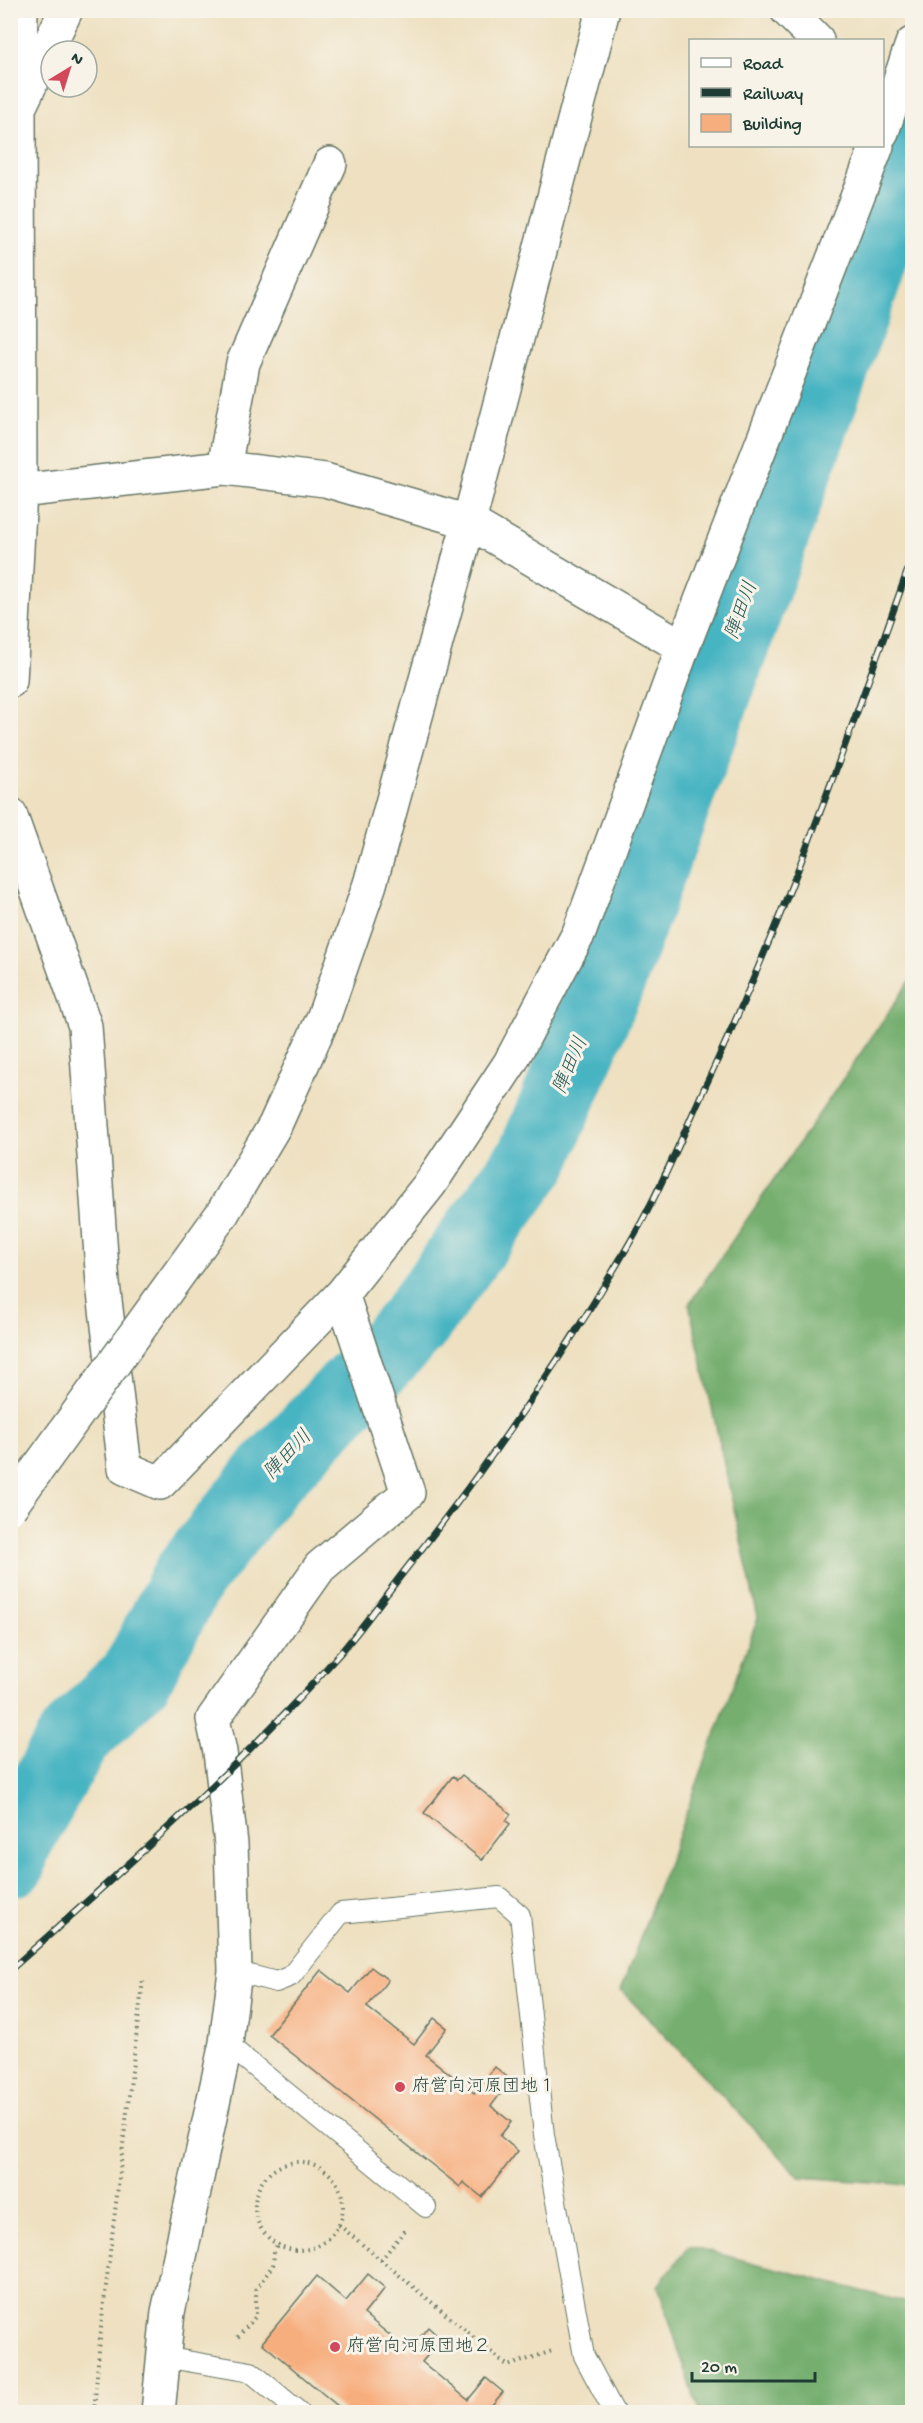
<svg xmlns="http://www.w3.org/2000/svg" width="923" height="2423" viewBox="0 0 923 2423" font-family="'Gochi Hand','Klee One',sans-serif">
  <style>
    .forest { fill: #74ae6e; stroke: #4a7651; stroke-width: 1.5 }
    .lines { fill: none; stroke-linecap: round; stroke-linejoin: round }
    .river { stroke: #47b4c2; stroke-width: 74 }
    .building { fill: #f7ae7e }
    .lane-casing { stroke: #677665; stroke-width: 22 }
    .street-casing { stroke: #677665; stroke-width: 36 }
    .secondary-casing { stroke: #677665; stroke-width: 36 }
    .path { stroke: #677665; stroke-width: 4; stroke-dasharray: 1.5 4.5; stroke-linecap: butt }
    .lane { stroke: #fff; stroke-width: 20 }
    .street { stroke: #fff; stroke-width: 33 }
    .secondary { stroke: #fff; stroke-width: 33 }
    .rail-casing { stroke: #1f3d34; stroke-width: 7 }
    .rail { stroke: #f7f3e8; stroke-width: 4.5; stroke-dasharray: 14; stroke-linecap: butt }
    .secondary-bridge-casing { stroke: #677665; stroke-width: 36; stroke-linecap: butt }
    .secondary-bridge { stroke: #fff; stroke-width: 33 }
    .poi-dot { fill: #d1495b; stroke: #f7f3e8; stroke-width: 2 }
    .labels { text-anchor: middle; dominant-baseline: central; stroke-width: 6; stroke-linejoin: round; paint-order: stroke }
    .poi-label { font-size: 18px; fill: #1f3d34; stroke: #f7f3e8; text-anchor: start }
    .water-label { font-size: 20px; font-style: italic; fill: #295b58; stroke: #f7f3e8 }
  </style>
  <rect width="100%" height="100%" fill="#f7f3e8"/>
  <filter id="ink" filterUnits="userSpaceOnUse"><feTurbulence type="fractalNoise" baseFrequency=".0167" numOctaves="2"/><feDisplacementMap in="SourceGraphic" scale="12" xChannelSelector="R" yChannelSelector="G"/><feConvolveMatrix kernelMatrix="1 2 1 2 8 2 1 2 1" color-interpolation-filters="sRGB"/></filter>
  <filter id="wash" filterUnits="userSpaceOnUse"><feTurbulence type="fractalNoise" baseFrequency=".008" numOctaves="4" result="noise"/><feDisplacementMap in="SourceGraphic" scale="24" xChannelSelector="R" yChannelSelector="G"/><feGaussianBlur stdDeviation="1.35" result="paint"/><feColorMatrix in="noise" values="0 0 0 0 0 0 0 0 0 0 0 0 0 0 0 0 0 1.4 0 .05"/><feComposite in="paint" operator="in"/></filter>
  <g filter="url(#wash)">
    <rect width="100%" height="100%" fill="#eee0c0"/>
    <!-- forest -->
    <path class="forest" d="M 912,978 L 912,2185 L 800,2177 L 621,1990 L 758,1618 L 689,1304 Z
      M 689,2246 L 912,2304 L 912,2412 L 699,2412 L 658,2286 Z"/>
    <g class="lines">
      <!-- river -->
      <path class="river" d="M 10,1861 L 13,1846 L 74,1738 L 136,1677 L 189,1576 L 269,1476 L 412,1326 L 533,1159 L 610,977 L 754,587 L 912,145"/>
    </g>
    <g id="blocks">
      <!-- building -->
      <path class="building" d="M 462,1775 L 511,1814 L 506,1821 L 510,1824 L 482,1860 L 424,1813 L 453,1776 L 457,1780 Z
        M 371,1967 L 388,1980 L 367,2007 L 414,2044 L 434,2018 L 447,2028 L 426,2055 L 474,2093 L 495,2067 L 511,2080 L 491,2106 L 511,2122 L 500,2136 L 518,2151 L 482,2197 L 463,2182 L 460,2187 L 269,2035 L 321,1970 L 350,1993 Z
        M 368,2274 L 385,2288 L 364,2314 L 409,2351 L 428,2327 L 441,2339 L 422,2362 L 468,2400 L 486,2378 L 503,2392 L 486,2412 L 345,2412 L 262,2343 L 317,2276 L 346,2301 Z"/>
    </g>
  </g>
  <g filter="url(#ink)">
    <use href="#blocks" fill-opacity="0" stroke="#677665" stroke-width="1.5"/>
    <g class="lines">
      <defs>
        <path id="lane" d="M 235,1971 L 276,1982 L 291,1976 L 341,1913 L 499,1897 L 520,1915 L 544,2135 L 584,2356 L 614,2412
          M 226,2043 L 426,2207
          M 163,2357 L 251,2372 L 299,2412"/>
        <path id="street" d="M 787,10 L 817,40
          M 19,97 L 21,10
          M 882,132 L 912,44
          M 224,468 L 243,363 L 330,164
          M 10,492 L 224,468 L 325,480 L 469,522 L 683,647
          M 10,681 L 20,492 L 19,108 L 66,10
          M 10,814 L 85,1026 L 103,1284 L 125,1468 L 160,1483 L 342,1294 L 430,1184 L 510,1063 L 579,933 L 683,647 L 877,146
          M 158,2412 L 168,2312 L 226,2043 L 235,1971 L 231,1844 L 220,1752 L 213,1719 L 320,1567 L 408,1493 L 342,1294"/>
        <path id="secondary" d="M 222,1214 L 275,1125 L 324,1016 L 370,884 L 469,522 L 603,10"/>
      </defs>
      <!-- lane casing -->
      <use href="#lane" class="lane-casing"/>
      <!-- street casing -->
      <use href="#street" class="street-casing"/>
      <!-- secondary casing -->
      <use href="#secondary" class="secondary-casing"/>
      <!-- path -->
      <path class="path" d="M255 2206a44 44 0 1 1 88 0a44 44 0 1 1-88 0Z
        M 339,2225 L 508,2366 L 552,2351
        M 381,2260 L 405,2230
        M 238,2337 L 256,2316 L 256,2289 L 273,2265 L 274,2253 L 277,2243
        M 94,2412 L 101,2327 L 143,1980"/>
      <!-- lane -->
      <use href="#lane" class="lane"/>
      <!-- street -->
      <use href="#street" class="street"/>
      <!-- secondary -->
      <use href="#secondary" class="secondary"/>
      <defs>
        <path id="rail" d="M 10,1970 C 125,1868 241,1766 343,1650 C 365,1624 385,1596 406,1569 C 493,1459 572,1345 641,1223 C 664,1181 683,1135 703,1091 C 785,918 848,739 912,558"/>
      </defs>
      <!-- rail casing -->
      <use href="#rail" class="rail-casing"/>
      <!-- rail -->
      <use href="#rail" class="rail"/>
      <defs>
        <path id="secondary-bridge" d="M 10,1507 L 222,1214"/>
      </defs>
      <!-- secondary-bridge casing -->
      <use href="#secondary-bridge" class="secondary-bridge-casing"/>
      <!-- secondary-bridge -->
      <use href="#secondary-bridge" class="secondary-bridge"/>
    </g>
  </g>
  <!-- markers -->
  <g class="poi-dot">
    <circle cx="400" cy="2087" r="6"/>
    <circle cx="335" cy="2347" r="6"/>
  </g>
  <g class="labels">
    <!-- poi labels -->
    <g class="poi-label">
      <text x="412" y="2087">府営向河原団地１</text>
      <text x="347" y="2347">府営向河原団地２</text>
    </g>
    <!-- water labels -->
    <g class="water-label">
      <text transform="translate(743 611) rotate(-70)">陣田川</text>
      <text transform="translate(572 1066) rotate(-67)">陣田川</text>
      <text transform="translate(289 1456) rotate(-47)">陣田川</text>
    </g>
  </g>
  <!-- margin -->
  <rect width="923" height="2423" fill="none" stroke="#f7f3e8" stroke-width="36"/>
  <!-- legend -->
  <rect x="689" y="39" width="195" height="108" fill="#f7f3e8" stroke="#a1aaa0" stroke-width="1.5"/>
  <rect x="701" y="58" width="30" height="9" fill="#ffffff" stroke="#a1aaa0" stroke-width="1.5"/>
  <text x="743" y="69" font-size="18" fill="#1f3d34">Road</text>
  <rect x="701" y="88" width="30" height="9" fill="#1f3d34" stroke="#a1aaa0" stroke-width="1.5"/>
  <text x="743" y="99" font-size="18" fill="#1f3d34">Railway</text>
  <rect x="701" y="114" width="30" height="18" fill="#f7ae7e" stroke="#a1aaa0" stroke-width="1.5"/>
  <text x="743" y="129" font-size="18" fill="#1f3d34">Building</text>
  <!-- north arrow -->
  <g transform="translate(69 69) rotate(38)"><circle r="28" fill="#f7f3e8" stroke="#a1aaa0" stroke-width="1.5"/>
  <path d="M0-4.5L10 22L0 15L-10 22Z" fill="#d1495b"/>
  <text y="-9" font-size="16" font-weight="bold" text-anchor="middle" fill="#1f3d34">N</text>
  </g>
  <!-- scale -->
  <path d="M692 2372v9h123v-9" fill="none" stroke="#1f3d34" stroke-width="3"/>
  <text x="701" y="2372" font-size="18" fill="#1f3d34" stroke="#f7f3e8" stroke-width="4.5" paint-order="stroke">20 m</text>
</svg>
